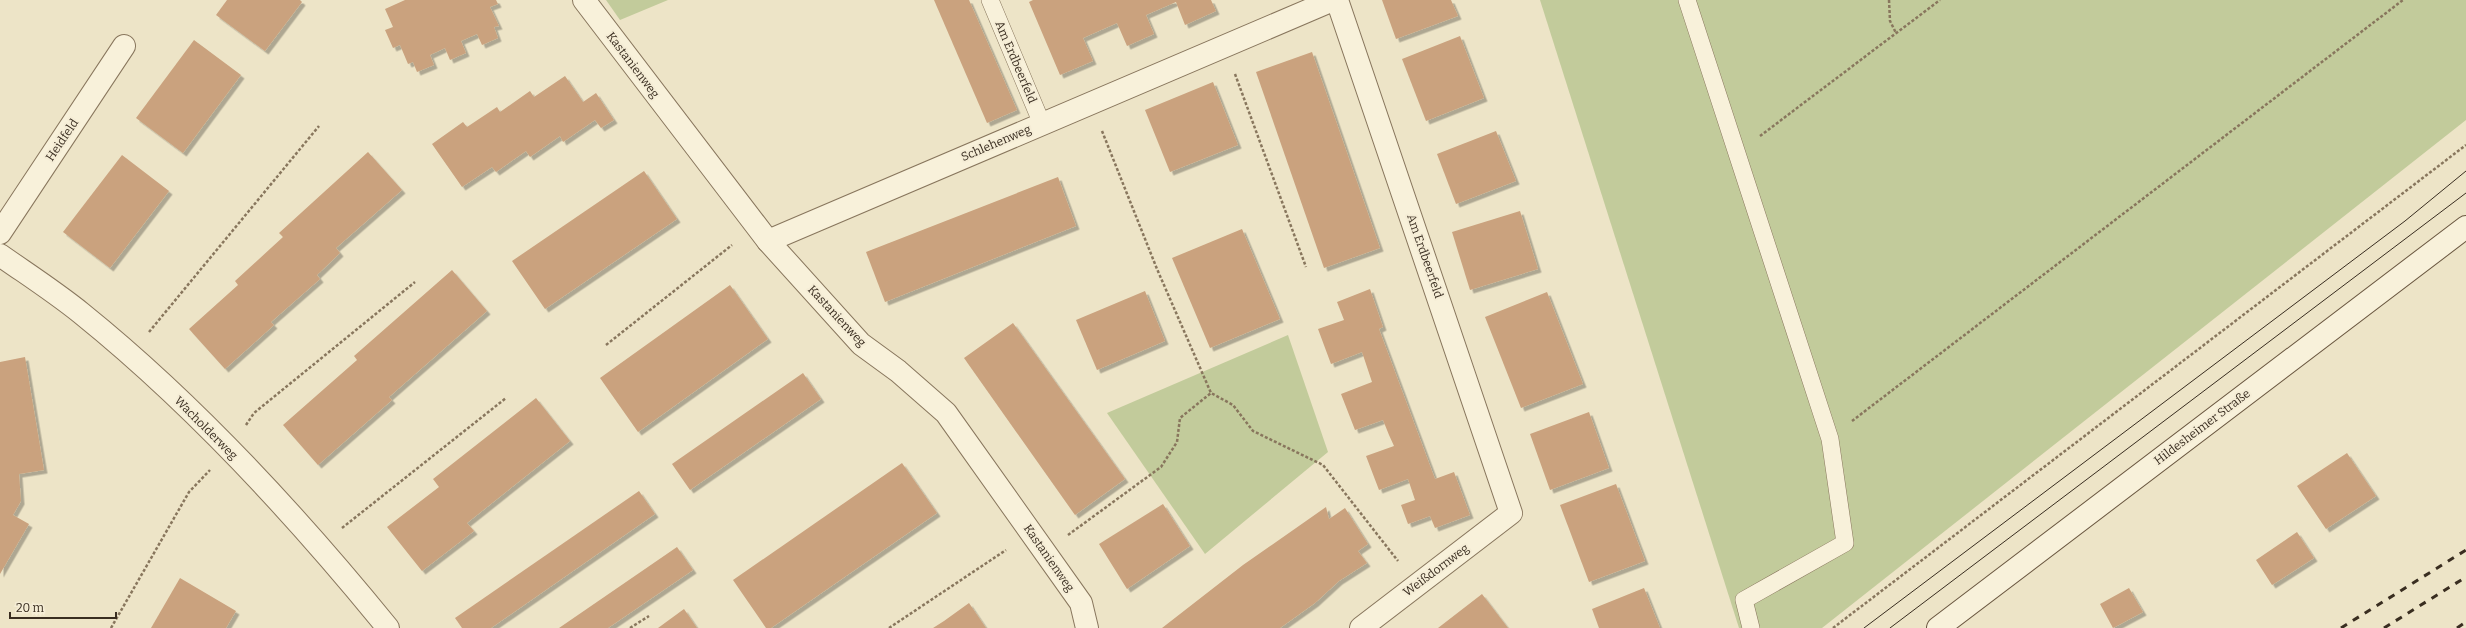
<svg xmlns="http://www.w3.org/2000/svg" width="2466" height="628" font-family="Bitter,serif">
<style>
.green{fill:#c2cb9b}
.building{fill:#caa27e;filter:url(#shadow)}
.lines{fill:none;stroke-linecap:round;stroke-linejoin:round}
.lane-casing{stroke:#88765d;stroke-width:18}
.street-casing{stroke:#88765d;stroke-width:24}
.secondary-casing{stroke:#6a5740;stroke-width:24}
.path{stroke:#88765d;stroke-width:2.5;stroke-dasharray:3 2;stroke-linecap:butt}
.lane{stroke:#f8f1da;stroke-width:17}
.street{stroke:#f8f1da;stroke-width:22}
.secondary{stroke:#f8f1da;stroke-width:22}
.tram{stroke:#392d20;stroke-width:1}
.rail{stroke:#392d20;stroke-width:3;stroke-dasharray:7 7;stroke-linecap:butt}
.labels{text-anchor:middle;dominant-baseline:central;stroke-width:4;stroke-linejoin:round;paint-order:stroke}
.street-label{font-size:12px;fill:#392d20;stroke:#f5edd6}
</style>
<defs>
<filter id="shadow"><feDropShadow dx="3.5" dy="3.5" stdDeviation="0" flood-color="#0004"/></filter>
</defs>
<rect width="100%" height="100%" fill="#ede4c7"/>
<g class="green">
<polygon points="606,0 668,0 620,20"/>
<polygon points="1540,0 2466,0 2466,120 1822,628 1739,628"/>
<polygon points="1288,335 1328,452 1205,554 1107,413"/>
</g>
<g class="building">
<polygon points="227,0 300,0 302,2 265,51 216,15"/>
<polygon points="405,0 496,0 498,4 490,7 499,26 494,27 498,38 482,45 477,34 461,41 466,53 450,60 445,48 430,55 434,65 417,72 413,62 408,64 400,45 393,48 385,30 393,27 385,9"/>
<polygon points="934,0 969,0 1017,110 987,123"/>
<polygon points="1033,0 1211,0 1216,11 1185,25 1176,2 1146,15 1154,34 1127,46 1117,23 1083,38 1093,61 1060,75 1029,2"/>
<polygon points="1382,0 1451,0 1458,16 1396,39"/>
<polygon points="1460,36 1484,98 1426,121 1402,59"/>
<polygon points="194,40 241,75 183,153 136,118"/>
<polygon points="1312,52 1380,248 1324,268 1256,72"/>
<polygon points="565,76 583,102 596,93 614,120 601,128 595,120 563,142 560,136 530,157 526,151 496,172 492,167 462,187 432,144 463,122 467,127 497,107 500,112 530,91 534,97"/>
<polygon points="1213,82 1238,145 1170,172 1145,110"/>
<polygon points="1496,131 1516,181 1456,204 1437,154"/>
<polygon points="368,152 402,190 336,248 340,253 317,275 320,279 271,322 274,325 225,369 189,329 238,285 235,281 283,237 279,233"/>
<polygon points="122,155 169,191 110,268 63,232"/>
<polygon points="644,171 677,219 545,309 512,261"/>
<polygon points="1058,177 1076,226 885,302 866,252"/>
<polygon points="1520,211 1538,269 1470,290 1452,232"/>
<polygon points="1242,229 1280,319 1210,348 1172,258"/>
<polygon points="452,270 487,311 389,397 392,400 318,465 283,425 357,360 354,356"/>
<polygon points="730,285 768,339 638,432 600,378"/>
<polygon points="1370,289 1383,327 1379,329 1435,479 1454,472 1470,515 1435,528 1430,516 1408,524 1401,505 1415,500 1408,479 1379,490 1366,456 1394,446 1389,435 1383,420 1355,430 1341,394 1372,382 1362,352 1331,364 1318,329 1344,320 1337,302"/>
<polygon points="1145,291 1165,341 1097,370 1076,320"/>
<polygon points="1547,292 1583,384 1521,408 1485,317"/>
<polygon points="1013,323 1125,479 1075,515 964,358"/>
<polygon points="25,357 44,470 19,474 21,501 13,515 29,524 0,574 0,362"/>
<polygon points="803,373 821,399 690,490 672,464"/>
<polygon points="536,398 570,441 467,523 474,531 422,571 387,527 439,487 433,479"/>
<polygon points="1589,412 1609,468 1550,490 1530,434"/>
<polygon points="2347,453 2376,496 2326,529 2297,486"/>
<polygon points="902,463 937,513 771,628 766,628 733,580"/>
<polygon points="1616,484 1645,561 1589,582 1560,505"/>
<polygon points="639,491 655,514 491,628 462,628 455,618"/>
<polygon points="1163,504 1190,546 1127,589 1099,544"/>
<polygon points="1326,507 1329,519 1345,508 1368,544 1358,551 1367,563 1339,581 1315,603 1280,628 1162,628 1243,565"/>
<polygon points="2297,532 2314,558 2272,585 2256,560"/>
<polygon points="677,547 693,570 608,628 559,628"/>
<polygon points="180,578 236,611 226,628 151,628"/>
<polygon points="1644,588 1660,628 1599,628 1592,609"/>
<polygon points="2129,588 2143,612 2113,628 2100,604"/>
<polygon points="1482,594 1508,628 1438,628"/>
<polygon points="969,603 986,628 933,628 944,621"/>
<polygon points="684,609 697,628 658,628"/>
</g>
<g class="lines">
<defs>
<g id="lane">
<polyline points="990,0 1042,124"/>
<polyline points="1687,0 1830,439 1845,543 1744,600 1751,628"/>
</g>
<g id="street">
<polyline points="584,0 768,241 861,344 898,371 946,413 1081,603 1087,628"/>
<polyline points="1337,0 1511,513 1361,628"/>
<polyline points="0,233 124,46"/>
<polyline points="768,241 1333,0"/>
<path d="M0,255C27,274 55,292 81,313C194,404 296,515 388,628"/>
</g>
<polyline id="secondary" points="1938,628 2466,227"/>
</defs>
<use href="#lane" class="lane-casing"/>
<use href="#street" class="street-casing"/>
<use href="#secondary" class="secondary-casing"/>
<g class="path">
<polyline points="1889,0 1890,21 1896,33"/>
<polyline points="1235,74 1306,267"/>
<polyline points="1102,131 1157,269 1211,393"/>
<polyline points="1760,136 1940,0"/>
<polyline points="149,332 319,126"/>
<polyline points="606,345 732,245"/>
<polyline points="1852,421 2403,0"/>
<polyline points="246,425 254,413 415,282"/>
<polyline points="342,528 506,398"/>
<polyline points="1068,535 1161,467 1177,442 1180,418 1211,393 1233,405 1253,431 1323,465 1398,561"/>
<polyline points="111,628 189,492 210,470"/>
<polyline points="630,628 649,616"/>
<polyline points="889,628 1006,550"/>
<polyline points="1833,628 2466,145"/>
</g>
<use href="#lane" class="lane"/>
<use href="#street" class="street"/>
<use href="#secondary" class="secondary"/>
<g class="tram">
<polyline points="1864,628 2405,221 2466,171"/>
<polyline points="1890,628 2466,193"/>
</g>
<g class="rail">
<polyline points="2341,628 2466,550"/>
<polyline points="2384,628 2466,577"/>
<polyline points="2457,628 2466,622"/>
</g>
</g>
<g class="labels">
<g class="street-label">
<text transform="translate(1016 62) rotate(67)">Am Erdbeerfeld</text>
<text transform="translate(633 65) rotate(53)">Kastanienweg</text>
<text transform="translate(62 140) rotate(-56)">Heidfeld</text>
<text transform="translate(996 143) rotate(-23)">Schlehenweg</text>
<text transform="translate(1425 256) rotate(71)">Am Erdbeerfeld</text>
<text transform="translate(837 316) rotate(47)">Kastanienweg</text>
<text transform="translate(2202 427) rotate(-37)">Hildesheimer Straße</text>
<text transform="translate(206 428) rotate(45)">Wacholderweg</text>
<text transform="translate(1049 558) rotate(55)">Kastanienweg</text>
<text transform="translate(1436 570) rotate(-37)">Weißdornweg</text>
</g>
</g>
<path d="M10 612v6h106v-6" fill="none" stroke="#392d20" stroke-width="2"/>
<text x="16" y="612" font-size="12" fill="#392d20" stroke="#f5edd6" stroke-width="3" paint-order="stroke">20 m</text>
</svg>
